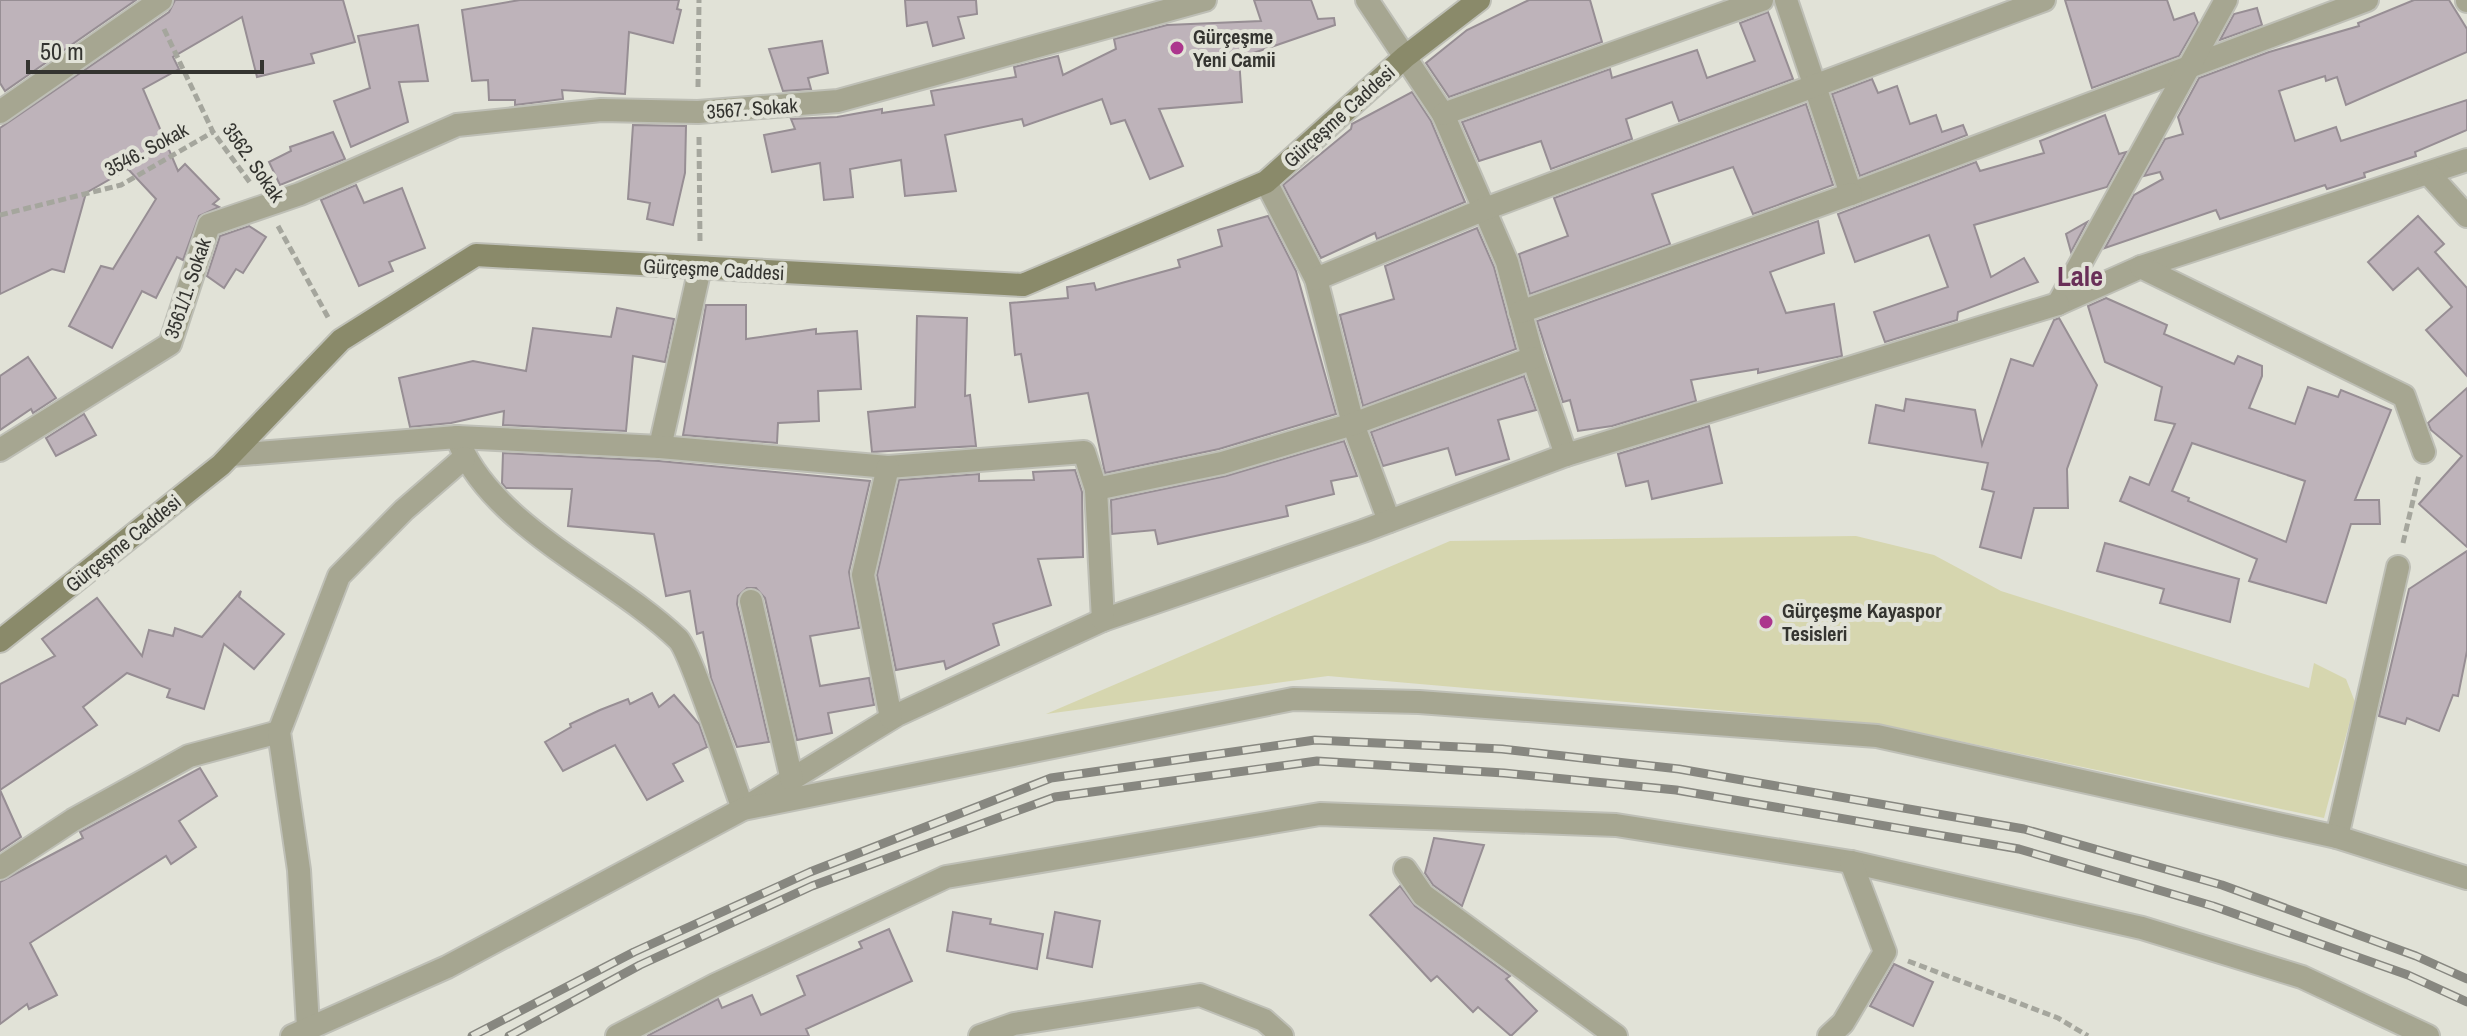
<svg xmlns="http://www.w3.org/2000/svg" width="2467" height="1036" font-family="'Archivo Narrow',sans-serif">
<style>
.green{fill:#d6d6af}
.building{fill:#beb3ba;stroke:#978e94;stroke-width:2;fill-rule:evenodd}
.lines{fill:none;stroke-linecap:round;stroke-linejoin:round}
.minor-casing{stroke:#bebfb6;stroke-width:26}
.secondary-casing{stroke:#bebfb6;stroke-width:26}
.path{stroke:#a5a69d;stroke-width:5;stroke-dasharray:8 4;stroke-linecap:butt}
.minor{stroke:#a6a691;stroke-width:22}
.secondary{stroke:#8a8a6a;stroke-width:22}
.rail-casing{stroke:#878780;stroke-width:9}
.rail{stroke:#e1e2d7;stroke-width:6;stroke-dasharray:18;stroke-linecap:butt}
.poi-dot{fill:#ac368d;stroke:#e1e2d7;stroke-width:3}
.labels{text-anchor:middle;dominant-baseline:central;stroke-width:8;stroke-linejoin:round;paint-order:stroke}
.poi-label{font-size:20px;font-weight:bold;fill:#343430;stroke:#e1e2d7;text-anchor:start}
.street-label{font-size:20px;fill:#343430;stroke:#e1e2d7}
.district-label{font-size:28px;font-weight:bold;fill:#692f58;stroke:#e1e2d7}
</style>
<rect width="100%" height="100%" fill="#e1e2d7"/>
<polygon class="green" points="1856,536 1934,555 2001,591 2309,688 2314,663 2346,679 2355,702 2324,818 1879,724 1328,676 1046,714 1450,541"/>
<g class="building">
<polygon points="0,0 136,0 5,91 0,83"/>
<polygon points="175,0 343,0 355,42 311,54 314,63 257,77 242,17 173,57 179,69 143,89 178,171 185,164 219,199 213,204 219,207 199,216 183,260 177,257 156,298 142,291 112,348 69,326 101,266 113,269 156,199 128,169 86,193 64,272 52,269 0,294 0,128 169,12"/>
<polygon points="520,0 679,0 677,9 681,10 673,43 629,32 625,94 562,90 563,99 515,105 515,100 489,100 488,80 472,81 462,10"/>
<polygon points="905,0 976,0 977,14 958,17 964,38 933,46 927,22 907,26"/>
<polygon points="1254,0 1311,0 1318,19 1334,18 1335,25 1239,58 1242,102 1159,109 1183,166 1150,179 1125,120 1111,124 1102,99 1024,126 1022,119 945,135 956,191 905,196 901,160 850,169 853,197 824,200 820,163 772,172 764,135 795,129 791,119 837,117 882,109 882,113 934,105 931,91 1016,77 1014,67 1058,56 1063,75 1116,49 1114,39 1167,25 1261,21"/>
<polygon points="1529,0 1590,0 1602,42 1449,97 1426,63 1467,30"/>
<polygon points="2065,0 2167,0 2174,20 2194,13 2198,23 2179,56 2092,88"/>
<polygon points="2414,0 2449,0 2467,29 2467,52 2346,105 2337,77 2326,81 2325,76 2279,91 2295,141 2336,127 2341,141 2467,100 2467,130 2415,152 2416,156 2364,173 2365,177 2327,189 2325,185 2220,219 2216,210 2105,248 2134,195 2163,179 2160,172 2144,176 2165,139 2183,134 2178,117 2199,78 2269,52 2359,26 2358,23"/>
<polygon points="2257,8 2262,25 2220,40 2234,14"/>
<polygon points="1768,12 1793,79 1679,121 1672,102 1626,119 1632,139 1551,169 1541,141 1479,161 1462,122 1610,69 1612,78 1697,50 1707,78 1755,61 1740,23"/>
<polygon points="418,25 428,81 399,82 408,122 351,147 334,101 370,88 358,36"/>
<polygon points="822,41 828,73 808,78 811,89 783,91 769,49"/>
<polygon points="1872,79 1878,93 1897,86 1910,124 1936,115 1942,132 1963,125 1967,135 1860,176 1832,94"/>
<polygon points="1412,92 1431,121 1465,202 1377,239 1375,233 1321,258 1283,185 1351,129 1352,124"/>
<polygon points="1806,104 1833,185 1753,214 1733,167 1652,194 1670,244 1530,294 1519,254 1568,236 1554,198"/>
<polygon points="2105,115 2119,154 2126,152 2107,187 1974,225 1991,277 2024,258 2038,282 1958,312 1957,320 1885,342 1874,312 1948,287 1929,235 1855,262 1838,214 1976,162 1980,171 2044,153 2040,141"/>
<polygon points="633,125 686,126 685,173 673,225 647,219 650,203 628,199"/>
<polygon points="333,132 345,159 280,185 269,162 291,151 290,147"/>
<polygon points="356,185 364,203 402,188 425,248 389,262 393,271 359,286 321,200"/>
<polygon points="1268,216 1296,271 1336,414 1219,449 1105,473 1088,393 1029,402 1021,354 1015,355 1010,303 1068,298 1067,287 1094,283 1096,290 1180,267 1178,260 1222,246 1218,230"/>
<polygon points="2418,216 2444,244 2435,252 2467,288 2467,376 2426,330 2452,307 2418,268 2393,290 2368,262"/>
<polygon points="1818,221 1824,253 1770,272 1786,313 1834,304 1842,356 1758,373 1758,369 1691,380 1696,401 1612,426 1578,431 1570,400 1563,402 1537,321"/>
<polygon points="2087,222 2071,252 2066,234"/>
<polygon points="249,226 266,237 243,273 236,269 224,288 207,276 220,236"/>
<polygon points="1477,228 1494,267 1516,349 1363,406 1340,315 1394,299 1385,266"/>
<path d="M2106,298L2167,325L2164,334L2234,364L2238,356L2262,366V376L2249,408L2295,424L2308,387L2338,397L2341,390L2391,410L2355,500H2379L2380,524H2351L2326,603L2249,581L2257,559L2120,501L2130,477L2149,485L2175,424L2155,420L2162,387L2105,362L2088,306ZM2192,443L2305,481L2286,542L2188,501L2189,498L2172,491Z"/>
<polygon points="706,305 746,305 746,339 816,329 816,334 857,331 861,389 818,391 819,421 778,423 777,443 683,435"/>
<polygon points="617,308 674,319 665,362 633,356 626,431 503,425 504,411 451,423 410,427 399,378 473,361 526,371 533,328 611,337"/>
<polygon points="917,316 967,318 965,396 970,395 976,446 872,452 868,412 915,407"/>
<polygon points="2059,318 2097,385 2067,469 2068,508 2034,508 2021,558 1980,547 1994,492 1982,489 1988,463 1869,443 1876,405 1904,411 1906,399 1975,410 1982,445 2011,359 2033,366 2054,320"/>
<polygon points="28,357 56,398 33,413 31,409 0,430 0,376"/>
<polygon points="1524,376 1536,410 1498,420 1509,459 1456,475 1448,448 1383,466 1371,432"/>
<polygon points="2467,388 2467,547 2419,504 2462,456 2431,430 2428,423"/>
<polygon points="84,414 96,435 56,456 46,438"/>
<polygon points="1709,426 1722,483 1652,499 1648,481 1626,486 1618,454"/>
<polygon points="1344,441 1357,476 1331,481 1334,494 1286,506 1288,516 1158,544 1155,530 1112,534 1111,500 1226,476"/>
<polygon points="503,453 659,461 870,481 849,572 859,628 810,636 820,686 869,678 874,705 828,713 832,733 797,740 765,598 756,588 747,588 738,596 737,604 769,742 737,747 711,678 703,632 697,634 690,591 666,596 654,534 568,526 572,489 506,488 502,483"/>
<polygon points="1075,470 1082,492 1083,557 1038,559 1051,605 993,624 999,645 946,669 944,661 896,670 877,575 899,480 979,474 979,481 1034,480 1033,472"/>
<polygon points="2105,543 2239,579 2230,622 2160,603 2164,589 2097,571"/>
<polygon points="2467,551 2467,651 2458,696 2453,695 2439,731 2407,718 2405,724 2379,716 2409,589"/>
<polygon points="241,591 239,597 284,634 254,669 224,644 204,709 167,697 170,689 127,673 83,707 97,725 0,790 21,837 0,851 0,684 55,656 42,639 97,598 142,656 149,630 173,636 175,628 202,637"/>
<polygon points="652,693 659,707 674,695 699,724 707,747 673,764 683,781 647,800 615,745 563,771 545,742 571,727 570,724 600,710 628,699 630,704"/>
<polygon points="200,768 217,796 179,821 196,847 171,864 166,856 30,943 57,995 29,1009 27,1004 0,1024 0,882 83,838 80,832"/>
<polygon points="1434,838 1484,845 1462,906 1433,885 1425,873"/>
<polygon points="1400,886 1415,906 1510,976 1506,979 1537,1011 1511,1036 1478,1007 1473,1012 1437,976 1431,981 1370,915"/>
<polygon points="953,912 991,919 990,924 1043,934 1037,969 947,951"/>
<polygon points="1055,912 1100,921 1092,967 1047,958"/>
<polygon points="889,929 912,981 806,1029 809,1036 647,1036 718,999 722,1008 752,995 761,1015 805,995 797,976 862,948 859,942"/>
<polygon points="1894,964 1933,982 1913,1026 1870,1006"/>
</g>
<g class="lines">
<defs>
<g id="minor">
<polyline points="1367,0 1443,114 1507,262 1533,358 1566,455"/>
<polyline points="1786,0 1851,194 2367,0"/>
<polyline points="2226,0 2058,304 2141,267 2467,160"/>
<polyline points="2467,0 2467,1"/>
<polyline points="0,112 161,0"/>
<polyline points="1443,114 1762,0"/>
<polyline points="2428,173 2467,216"/>
<polyline points="1266,182 1316,279 1353,424 1389,521"/>
<polyline points="2141,267 2404,396 2424,452"/>
<polyline points="1316,279 1485,209 2044,0"/>
<polyline points="1520,312 1851,194"/>
<path d="M457,437C488,525 613,576 678,639C691,652 733,782 743,809L897,715L1103,620L1363,531L1566,455L2058,304"/>
<polyline points="660,447 700,268"/>
<polyline points="0,450 170,344 209,225 300,194 457,125 601,110 698,112 838,101 1205,0"/>
<polyline points="231,455 457,437 660,447 888,467 1084,452 1096,489 1103,620"/>
<polyline points="888,467 863,575 891,718"/>
<polyline points="1096,489 1222,463 1353,424 1533,358"/>
<polyline points="751,601 792,780"/>
<polyline points="2337,837 2398,567"/>
<polyline points="0,868 73,820 189,756 279,732"/>
<polyline points="1405,869 1423,895 1616,1036"/>
<polyline points="308,1027 299,870 279,732 339,576 404,510 464,458"/>
<polyline points="292,1036 447,967 743,809 1293,699 1419,702 1877,736 2337,837 2467,878"/>
<polyline points="617,1036 715,985 946,877 1320,814 1616,825 1851,862 2142,928 2302,977 2428,1036"/>
<polyline points="980,1036 1014,1024 1200,995 1264,1020 1282,1036"/>
<polyline points="1829,1036 1843,1023 1885,952 1851,862"/>
</g>
<polyline id="secondary" points="0,641 221,465 341,340 476,255 1023,285 1266,182 1405,57 1479,0"/>
</defs>
<use href="#minor" class="minor-casing"/>
<use href="#secondary" class="secondary-casing"/>
<g class="path">
<polyline points="164,29 213,132 251,184"/>
<polyline points="698,87 699,0"/>
<polyline points="699,137 700,243"/>
<polyline points="0,215 121,185 213,132"/>
<polyline points="278,226 329,319"/>
<polyline points="2403,543 2419,475"/>
<polyline points="1908,961 2058,1018 2088,1036"/>
</g>
<use href="#minor" class="minor"/>
<use href="#secondary" class="secondary"/>
<defs>
<g id="rail">
<polyline points="472,1036 634,952 810,872 1051,778 1315,740 1502,749 1679,769 2024,829 2222,885 2416,956 2467,979"/>
<polyline points="509,1036 640,965 812,886 1055,797 1317,761 1504,773 1676,790 2019,849 2213,906 2408,975 2467,1002"/>
</g>
</defs>
<use href="#rail" class="rail-casing"/>
<use href="#rail" class="rail"/>
</g>
<g class="poi-dot">
<circle cx="1177" cy="48" r="8"/>
<circle cx="1766" cy="622" r="8"/>
</g>
<g class="labels">
<g class="poi-label">
<text x="1193" y="36">Gürçeşme<tspan x="1193" dy="23">Yeni Camii</tspan></text>
<text x="1782" y="610">Gürçeşme Kayaspor<tspan x="1782" dy="23">Tesisleri</tspan></text>
</g>
<g class="street-label">
<text transform="translate(752 108) rotate(-4)">3567. Sokak</text>
<text transform="translate(1339 116) rotate(-42)">Gürçeşme Caddesi</text>
<text transform="translate(146 149) rotate(-28)">3546. Sokak</text>
<text transform="translate(254 162) rotate(55)">3562. Sokak</text>
<text transform="translate(714 269) rotate(3)">Gürçeşme Caddesi</text>
<text transform="translate(187 288) rotate(-71)">3561/1. Sokak</text>
<text transform="translate(123 543) rotate(-39)">Gürçeşme Caddesi</text>
</g>
<g class="district-label">
<text x="2080" y="276">Lale</text>
</g>
</g>
<path d="M28 60v12h234v-12" fill="none" stroke="#343430" stroke-width="4"/>
<text x="40" y="60" font-size="24" fill="#343430" stroke="#e1e2d7" stroke-width="6" paint-order="stroke">50 m</text>
</svg>
